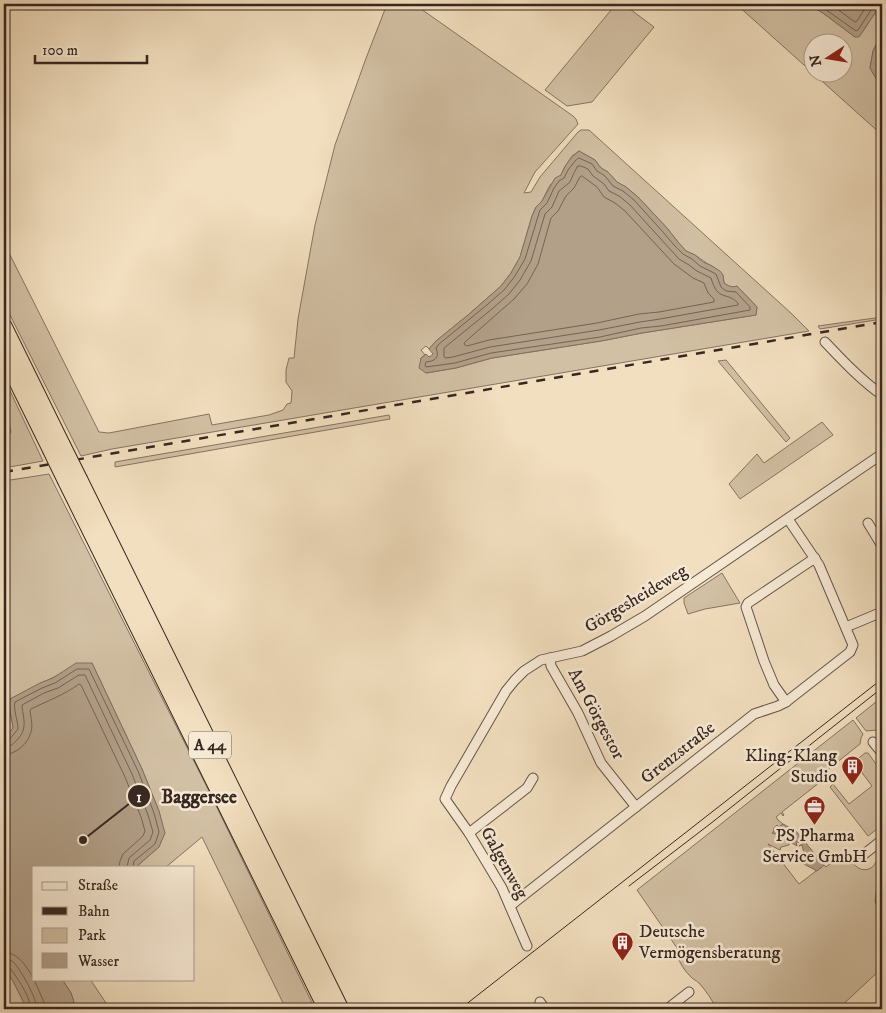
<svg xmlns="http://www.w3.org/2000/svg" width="886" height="1013" font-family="'IM FELL DW Pica',serif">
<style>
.green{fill:#d2c0a4;stroke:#847462;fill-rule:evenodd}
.water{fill:#b2a089;stroke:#80705f}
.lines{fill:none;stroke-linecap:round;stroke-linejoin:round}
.shore{stroke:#746454;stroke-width:1}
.minor-casing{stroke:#655548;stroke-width:11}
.motorway-casing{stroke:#362720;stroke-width:17}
.minor{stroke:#f7ead5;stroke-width:9}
.motorway{stroke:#f2dfbf;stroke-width:15}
.tram{stroke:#362720;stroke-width:1}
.rail{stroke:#362720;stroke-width:2.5;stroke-dasharray:9 9;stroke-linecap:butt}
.motorway-bridge-casing{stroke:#362720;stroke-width:17;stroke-linecap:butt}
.motorway-bridge{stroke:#f2dfbf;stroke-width:15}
.labels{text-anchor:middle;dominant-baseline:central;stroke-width:5;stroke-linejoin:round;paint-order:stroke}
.shield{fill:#f7ead5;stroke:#706256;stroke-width:1}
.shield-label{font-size:16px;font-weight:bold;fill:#362720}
.street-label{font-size:18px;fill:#362720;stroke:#f7ead5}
.poi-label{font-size:18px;fill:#362720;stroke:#f7ead5;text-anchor:end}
.leader{fill:none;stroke:#362720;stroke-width:2}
.callout-dot{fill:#362720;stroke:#f7ead5;stroke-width:2}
.mark-label{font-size:15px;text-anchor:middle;font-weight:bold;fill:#fff}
.callout-label{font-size:19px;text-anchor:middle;font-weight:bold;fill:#362720;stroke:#f7ead5;stroke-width:5;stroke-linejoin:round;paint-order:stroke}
</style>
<rect width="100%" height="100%" fill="#f2dfbf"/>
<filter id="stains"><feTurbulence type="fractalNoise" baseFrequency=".004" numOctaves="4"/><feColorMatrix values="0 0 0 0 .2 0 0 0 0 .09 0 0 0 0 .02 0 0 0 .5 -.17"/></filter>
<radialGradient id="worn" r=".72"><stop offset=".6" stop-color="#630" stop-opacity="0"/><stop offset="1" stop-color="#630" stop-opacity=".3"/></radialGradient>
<g class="green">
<path d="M387,4H414L573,116L576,119L578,124L535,172L524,193L531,192L540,177L578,132L581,130H589L792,314L809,331L112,449L81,456L4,303V243L99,432L109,433L209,414L212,425L269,415L283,410L287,404L291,403L292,391L286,382V370L289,358H294L298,319L315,225L335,145L365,61ZM579,151L595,160L601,168L608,172L617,182L626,187L638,197L667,228L678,242L686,251L695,255L708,264L712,266L723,275L724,283C728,286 732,288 737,286L757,307L756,315L642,333L601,341L492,358L456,368L426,373L421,358L425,355L421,350L426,346L429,349L436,341L468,315L501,286L511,273L520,257L532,216L536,207L542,201L550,185L561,175L564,168L572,156Z"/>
<polygon points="616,4 623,4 654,27 592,102 567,106 545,90"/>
<path d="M736,4H808L823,13L855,37L861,34L881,4H882V33L873,51L870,68L882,88V135ZM814,42H844V72H814Z"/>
<polygon points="882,317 882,319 820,329 818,326"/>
<polygon points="726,360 790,438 786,442 718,361"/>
<polygon points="4,378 43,461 4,468 4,443 11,432 7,417 4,410"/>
<polygon points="389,415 390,419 115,467 115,462"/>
<polygon points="822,422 833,435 740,499 729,484 757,454 764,463"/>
<path d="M49,474L206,785L315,1009H286L202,837L166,867H136L159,847L164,833L159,811L142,769L92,663L62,673L10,699C8,708 12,718 13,728L4,738V481Z"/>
<polygon points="722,573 740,603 705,609 688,614 684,603 684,598"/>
<polygon points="882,697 882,725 877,730 866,731 856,718"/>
<path d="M853,720L863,734L861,738L860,744L821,775L824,779L782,812L784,815L783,816L781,813L776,817L778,820L783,824L779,827L777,825L774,828L773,833L781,836L784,840L789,842V845L781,847L780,850L768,844L799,884L824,865L826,867L845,852L847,854L850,852C851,875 879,877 878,850L882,846V880L875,901L882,920V970L881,969L838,1009H716C712,999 706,991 699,983C696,980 692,979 690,976C683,969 676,958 677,948L637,890Z"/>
<polygon points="865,753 868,753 882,772 882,825 868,836 830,787 833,784 849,804 872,786 854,762"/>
<polygon points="4,968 13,981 26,1007 25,1009 4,1009"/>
<polygon points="62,979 90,979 106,1003 98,1009 66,1009 74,1002 71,993"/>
</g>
<g class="water">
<polygon points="808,4 881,4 859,37 855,37 823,13"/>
<polygon points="882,33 882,89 870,68 873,51"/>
<path d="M579,151L595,160L601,168L608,172L617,182L626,187L638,197L667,228L678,242L686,251L695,255L703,262L712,266L720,271L723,275L724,283C728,286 732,288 737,286L757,307L756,315L642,333L601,341L492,358L456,368L426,373L419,368L421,358L426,354L429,357L433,354L429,349L436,341L468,315L501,286L511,273L520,257L532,216L536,207L542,201L555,178L561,175C565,165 570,158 579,151Z"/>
<path d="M76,663H92L142,769L159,811L165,833L159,847L136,867H34V979H62L71,993L74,1002L66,1009L59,1008L57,1009H25L26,1007L13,981L4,968V738L13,728C12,718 8,708 10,699L40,683L53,678Z"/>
<polygon points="783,824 796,831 803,840 799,843 796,841 797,846 792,843 784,840 780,835 772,833"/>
<polygon points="805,842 824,865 817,871 802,863 800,855 804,853 802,845 799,846"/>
<path d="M882,880V920C875,905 872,894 882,880Z"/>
</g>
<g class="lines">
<g class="shore">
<polyline points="818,4 856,31 858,30 875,4"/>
<polyline points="830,4 855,22 857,21 868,4"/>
<path d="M579,158L592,164L597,171L605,176L613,186L623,191L634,200L663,232L674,245L683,254L692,259L700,266L716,274L721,287L726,291L736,292L750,307V310L661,326L641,328L600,337L491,353L455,363L426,367L425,365L426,362C435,361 440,358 436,348L439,344L488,304L505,289L515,276L525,259L540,210L547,203L554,188L559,181L564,178L568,170L576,160Z"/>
<path d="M578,166H581L588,169L593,176L604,184L609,191L619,196L630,205L679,259L689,265L697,271L711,278C718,302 726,291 738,303V305L660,319L640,322L599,330L490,347L453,357L445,358L444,356V348L492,309L509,294L520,280L531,261L545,214L552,207L559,191L570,182L574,173Z"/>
<polygon points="582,176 597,187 604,197 615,203 625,211 674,264 693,278 704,283 708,293 714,299 714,302 659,312 639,314 597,323 489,340 467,346 465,345 464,344 465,342 514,299 527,284 538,264 551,218 558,211 566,196 574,188 580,177"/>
<path d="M4,741L9,740L18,729C18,721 13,709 15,702L42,688L55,683L77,669H89L138,771L154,813L159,832L155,844L134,861L133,867"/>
<path d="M4,747C11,747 13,744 18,739C27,729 24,720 22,707V705L44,693L58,688L79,675H85L132,774L148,815L153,832L150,840L129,858L127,867"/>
<path d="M4,755C16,754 28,744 31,732C33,726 31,718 30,711L31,709C47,701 64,695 79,684L81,685L125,777L141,817L145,831L143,836L123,854L120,861L119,867"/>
<path d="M4,952C27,953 38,990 46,1007L44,1009"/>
<path d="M4,959C7,960 9,959 12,961C20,967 37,999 37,1009"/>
<path d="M4,966L9,967C17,977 31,997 30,1009"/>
</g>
<defs>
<g id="minor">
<path d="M825,342C843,361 861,380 882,395"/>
<polyline points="868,523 882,546"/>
<polyline points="846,627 882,612"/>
<polyline points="550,658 551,666 578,713 601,763 636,807"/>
<polyline points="786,702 774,685 764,661 746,607 748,603 815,558"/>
<polyline points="873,742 882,753"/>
<polyline points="469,833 527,788 533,778"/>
<polyline points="863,855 882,840"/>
<polyline points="510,906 754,714 778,706 786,702 850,652 853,645 819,565 788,519"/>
<polyline points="527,946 502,888 469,833 445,799 451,786 506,691 515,680 524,671 541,660 582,651 611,636 645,616 882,454"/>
<polyline points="540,1002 545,1009"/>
<polyline points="667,1009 689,992"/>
</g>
<g id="motorway">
<polyline points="4,326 62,444"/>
<polyline points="4,356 50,449"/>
<polyline points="80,480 341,1009"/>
<polyline points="66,482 326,1009"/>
</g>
</defs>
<use href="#minor" class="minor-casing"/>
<use href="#motorway" class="motorway-casing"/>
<use href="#minor" class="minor"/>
<use href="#motorway" class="motorway"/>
<g class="tram">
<polyline points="629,886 710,824 882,688"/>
<polyline points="460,1009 882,679"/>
</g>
<polyline class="rail" points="4,472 882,322"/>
<defs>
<g id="motorway-bridge">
<polyline points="62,444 80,480"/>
<polyline points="50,449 66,482"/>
</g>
</defs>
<use href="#motorway-bridge" class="motorway-bridge-casing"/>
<use href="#motorway-bridge" class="motorway-bridge"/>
</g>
<defs>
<symbol id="building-pin" viewBox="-11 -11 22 30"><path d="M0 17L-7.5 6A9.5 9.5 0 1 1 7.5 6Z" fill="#8f2418" stroke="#f7ead5"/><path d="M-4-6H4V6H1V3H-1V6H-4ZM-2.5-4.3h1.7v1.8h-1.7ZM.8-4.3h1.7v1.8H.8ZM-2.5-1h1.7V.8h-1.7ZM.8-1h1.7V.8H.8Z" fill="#fff"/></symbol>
<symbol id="office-pin" viewBox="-11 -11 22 30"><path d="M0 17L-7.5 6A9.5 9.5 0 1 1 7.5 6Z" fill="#8f2418" stroke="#f7ead5"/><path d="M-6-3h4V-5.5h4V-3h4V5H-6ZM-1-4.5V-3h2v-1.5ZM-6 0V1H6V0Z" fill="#fff"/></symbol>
</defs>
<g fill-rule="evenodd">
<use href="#building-pin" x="840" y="754" width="25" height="34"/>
<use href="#office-pin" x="802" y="794" width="25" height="34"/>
<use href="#building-pin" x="610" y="930" width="25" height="34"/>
</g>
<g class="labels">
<rect class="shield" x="189" y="731.5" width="42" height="27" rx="4"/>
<g class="shield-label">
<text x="210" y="745">A 44</text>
</g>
<g class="street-label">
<text transform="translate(636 599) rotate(-31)">Görgesheideweg</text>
<text transform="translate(596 714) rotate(62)">Am Görgestor</text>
<text transform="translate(678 753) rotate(-38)">Grenzstraße</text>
<text transform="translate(504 863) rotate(61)">Galgenweg</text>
</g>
<g class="poi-label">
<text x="837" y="756">Kling-Klang<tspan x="837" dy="21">Studio</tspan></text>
<text x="815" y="836" text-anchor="middle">PS Pharma<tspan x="815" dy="21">Service GmbH</tspan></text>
<text x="639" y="932" text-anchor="start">Deutsche<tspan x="639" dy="21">Vermögensberatung</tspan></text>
</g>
</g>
<path class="leader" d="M83 840L139 796"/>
<g class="callout-dot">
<circle cx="83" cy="840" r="5"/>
<circle cx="139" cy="796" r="12"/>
</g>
<g class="mark-label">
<text x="139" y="802">1</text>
</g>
<g class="callout-label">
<text x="199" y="803">Baggersee</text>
</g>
<rect width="886" height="1013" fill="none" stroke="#f2dfbf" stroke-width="20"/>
<rect x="5" y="5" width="876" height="1003" fill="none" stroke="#362720" stroke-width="2.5"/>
<rect x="10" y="10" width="866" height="993" fill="none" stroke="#362720"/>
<rect x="32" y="866" width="162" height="115" fill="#f7ead5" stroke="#aa9c8d"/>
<rect x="42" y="882" width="25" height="8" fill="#f7ead5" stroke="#aa9c8d"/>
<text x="78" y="890" font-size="15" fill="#362720">Straße</text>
<rect x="42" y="907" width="25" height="8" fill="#362720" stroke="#aa9c8d"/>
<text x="78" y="916" font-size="15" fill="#362720">Bahn</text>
<rect x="42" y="928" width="25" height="15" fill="#d2c0a4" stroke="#aa9c8d"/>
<text x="78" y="940" font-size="15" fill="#362720">Park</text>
<rect x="42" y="953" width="25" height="15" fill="#b2a089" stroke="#aa9c8d"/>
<text x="78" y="966" font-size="15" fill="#362720">Wasser</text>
<g transform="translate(828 58) rotate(258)"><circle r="24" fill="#f7ead5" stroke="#aa9c8d"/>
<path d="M0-4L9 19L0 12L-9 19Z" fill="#8f2418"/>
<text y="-8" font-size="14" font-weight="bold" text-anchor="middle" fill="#362720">N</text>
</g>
<path d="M35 55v8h112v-8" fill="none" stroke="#362720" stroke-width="2.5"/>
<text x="42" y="55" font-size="15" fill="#362720" stroke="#f7ead5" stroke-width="4" paint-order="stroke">100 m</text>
<rect width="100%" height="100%" filter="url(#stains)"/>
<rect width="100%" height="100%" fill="url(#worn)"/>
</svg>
